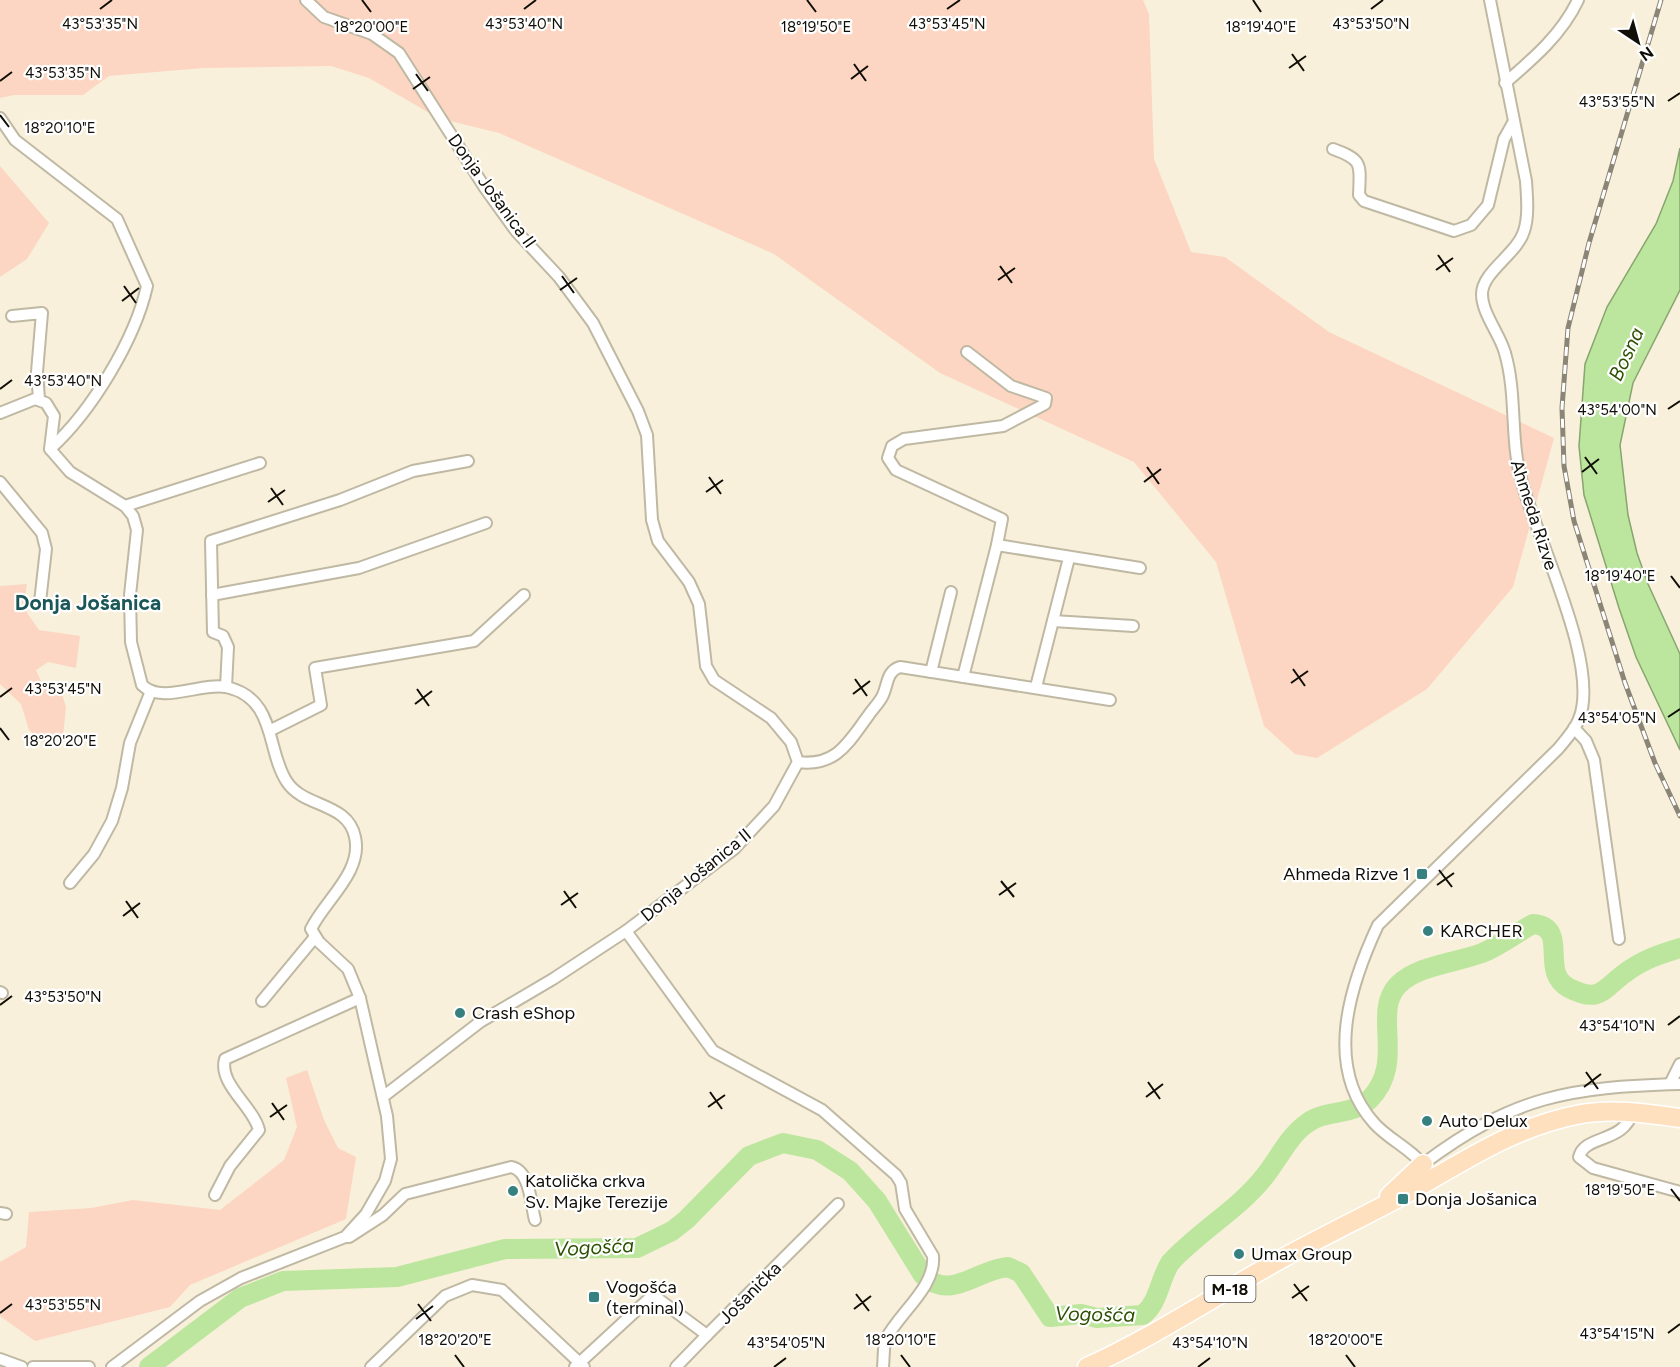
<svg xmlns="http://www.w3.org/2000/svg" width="1680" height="1367" font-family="Figtree,sans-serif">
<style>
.green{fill:#fcd6c2}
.water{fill:#bce69d;stroke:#88a570;stroke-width:1.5}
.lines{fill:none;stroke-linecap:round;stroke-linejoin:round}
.river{stroke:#bce69d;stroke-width:20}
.minor-casing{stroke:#bfb8a3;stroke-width:14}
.primary-casing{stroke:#fff;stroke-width:21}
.minor{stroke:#fff;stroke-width:10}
.primary{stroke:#ffe0be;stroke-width:18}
.rail-casing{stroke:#8b8577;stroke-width:5}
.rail{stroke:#fff;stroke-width:3;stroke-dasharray:9;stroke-linecap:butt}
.ticks{fill:none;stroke:#100e07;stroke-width:2}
.poi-dot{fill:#378080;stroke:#fff;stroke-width:2}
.labels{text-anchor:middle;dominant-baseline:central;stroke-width:4.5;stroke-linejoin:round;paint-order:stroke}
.shield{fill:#fff;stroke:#585651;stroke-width:1.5}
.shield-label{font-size:16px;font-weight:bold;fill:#100e07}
.street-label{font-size:18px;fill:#100e07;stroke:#fff}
.poi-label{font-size:18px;fill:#100e07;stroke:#fff;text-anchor:start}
.water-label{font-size:20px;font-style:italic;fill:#2c5000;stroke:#fff}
.quarter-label{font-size:21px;font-weight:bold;fill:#1c5758;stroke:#fff}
.ticks-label{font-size:15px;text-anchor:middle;fill:#100e07;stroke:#fff;stroke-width:4.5;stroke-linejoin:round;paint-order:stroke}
</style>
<rect width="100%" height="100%" fill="#f8f0db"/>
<g class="green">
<polygon points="0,0 1143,0 1149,14 1154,159 1191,252 1225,257 1329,332 1554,438 1513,587 1427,689 1317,758 1295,754 1264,726 1216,562 1134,462 940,373 774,254 499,133 438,118 369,78 331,66 203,68 109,76 83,95 14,95 0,98"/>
<polygon points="0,166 49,223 27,259 0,277"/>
<polygon points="27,584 23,607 39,630 80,636 76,668 48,662 36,670 44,688 61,691 66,707 63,736 46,745 29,730 21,704 0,684 0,586"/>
<polygon points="307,1070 324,1120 338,1148 356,1157 346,1219 190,1285 170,1307 35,1341 0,1316 0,1262 26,1247 29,1212 91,1208 133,1200 220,1210 284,1160 297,1127 286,1078"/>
</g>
<polygon class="water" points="1680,148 1680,290 1633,383 1620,445 1628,515 1637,553 1648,584 1680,654 1680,750 1636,657 1619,608 1584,495 1579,446 1585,364 1607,307 1656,224 1673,181"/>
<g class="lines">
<path class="river" d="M149,1367L240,1298L283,1281L397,1277L505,1249L637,1248L672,1231L686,1220L749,1156L783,1143L817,1150L850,1171L877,1201L923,1275C950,1302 978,1269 1008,1267L1021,1273L1050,1317L1081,1314L1097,1318L1143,1315C1159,1302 1159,1281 1170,1263C1198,1232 1238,1210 1264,1177C1278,1160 1288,1137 1306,1124C1325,1109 1352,1116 1369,1100C1407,1063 1371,1013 1398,985C1418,965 1456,963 1482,953C1500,946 1516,933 1533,924C1571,927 1538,972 1569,988C1600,1004 1603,989 1625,973C1642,960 1660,954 1680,948"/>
<defs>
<g id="minor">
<polyline points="306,0 324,17 372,34 399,53 485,188 516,231 559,277 593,323 638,411 647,435 652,520 658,541 689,582 699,604 706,666 714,680 771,718 791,742 798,762 774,806 734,849 626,931 553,979 480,1022 384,1096"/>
<path d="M1505,83C1534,58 1562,34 1578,0"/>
<path d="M0,118L15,140L117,219L147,286C135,340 91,412 50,449"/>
<path d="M1333,149C1364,160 1360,165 1359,195L1364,201L1454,231L1471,225L1488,205L1504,139L1513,123"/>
<polyline points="12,316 42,313 37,372 39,399"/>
<path d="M0,413L35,399L46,403L54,416L50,449L70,472L125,506L133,516L137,530L130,595L131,642L142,685C162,705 201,682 226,687C277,698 266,751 287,782C304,808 348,802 355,837C363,872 325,900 311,929L319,942L348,969L360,998L387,1116L391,1159L385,1181L366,1214L345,1237L241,1278L200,1301L112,1367"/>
<polyline points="0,482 42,533 46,549 40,602"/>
<polyline points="125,506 260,463"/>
<polyline points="997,545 1140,568"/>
<polyline points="212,595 359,568 486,523"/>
<polyline points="1053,621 1133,626"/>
<polyline points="931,672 951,592"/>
<polyline points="963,677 997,545 1002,519 896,470 888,458 892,446 904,439 1003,426 1045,404 1046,398 1011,386 967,352"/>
<polyline points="226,687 228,647 223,636 213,632 211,541 340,500 413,471 468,461"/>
<polyline points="1036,687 1069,558"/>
<polyline points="1574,728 1586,741 1594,760 1619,939"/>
<polyline points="271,730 321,705 315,668 474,641 524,595"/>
<path d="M798,762C836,767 848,743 868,716C872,710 878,704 882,697C888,686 886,671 900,667L1110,700"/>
<polyline points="70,883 94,854 112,821 122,788 130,743 151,691"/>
<path d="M626,931L713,1051L822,1110L896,1175L901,1183L905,1209L933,1256C936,1287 899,1313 886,1339C883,1347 884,1358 883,1367"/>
<polyline points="0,992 2,993"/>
<polyline points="262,1001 315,937"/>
<polyline points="1670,1084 1680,1064"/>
<path d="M1633,1111C1624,1144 1585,1134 1579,1157L1593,1168L1680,1192"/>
<path d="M1423,1164C1514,1096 1569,1087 1680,1084"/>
<path d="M1426,1168C1412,1149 1389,1140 1374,1123C1323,1066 1350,985 1378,925L1558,749C1566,739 1575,730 1579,719C1601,665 1536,538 1521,479C1510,438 1517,394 1505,353C1500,334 1482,314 1482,294C1482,272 1517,254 1524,231C1529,216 1527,197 1526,181L1490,0"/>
<path d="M215,1195L230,1166L259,1130C253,1106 218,1084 225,1059L360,998"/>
<polyline points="0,1213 6,1214"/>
<path d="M349,1237L383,1215L405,1194L511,1167C530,1170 531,1205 535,1220"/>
<polyline points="0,1359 22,1367"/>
<polyline points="33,1367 89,1367"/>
<polyline points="371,1367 445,1296 472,1285 502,1290 584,1367"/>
<polyline points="575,1367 653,1295 707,1335 838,1204"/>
<polyline points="676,1367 707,1335"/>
</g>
<g id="primary">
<polyline points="1389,1196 1423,1164"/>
<path d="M1087,1367C1153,1337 1212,1298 1274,1263C1317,1239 1361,1218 1404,1195C1462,1163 1509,1129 1576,1115C1611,1108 1645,1113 1680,1118"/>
</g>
</defs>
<use href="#minor" class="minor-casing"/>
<use href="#primary" class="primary-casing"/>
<use href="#minor" class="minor"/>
<use href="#primary" class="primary"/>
<defs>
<polyline id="rail" points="1661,0 1589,243 1568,328 1562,408 1564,466 1574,521 1625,683 1655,763 1680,816"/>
</defs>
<use href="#rail" class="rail-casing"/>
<use href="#rail" class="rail"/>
</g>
<path class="ticks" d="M362,0L371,12M807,0L816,12M1253,0L1261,12M100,9L112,0M524,9L536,0M947,9L960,0M1371,9L1383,0M1292,54L1304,71M854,64L866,81M1289,68L1306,56M416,74L428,91M851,79L868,66M0,81L12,72M413,89L430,77M1668,101L1680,93M0,115L9,127M1438,255L1450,272M1000,266L1012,283M1436,270L1453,258M562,276L574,293M998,280L1015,268M124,286L136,303M560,290L577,278M122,301L139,288M0,389L12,380M1668,409L1680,401M1585,457L1597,474M1147,467L1159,484M1582,472L1599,459M709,477L721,494M1144,482L1161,469M271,488L283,505M706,492L723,480M268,502L285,490M1671,576L1680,588M1293,669L1305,686M855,679L867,696M1291,683L1308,671M417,689L429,706M853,694L870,681M0,697L12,688M415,704L432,691M1668,717L1680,709M0,728L9,740M1439,870L1452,887M1001,881L1014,897M1437,885L1454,873M564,891L576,908M999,895L1016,883M126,901L138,918M561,905L578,893M123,916L140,903M0,1005L12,996M1668,1025L1680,1016M1586,1072L1598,1089M1148,1082L1160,1099M1584,1087L1601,1074M710,1092L722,1109M1146,1097L1163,1084M272,1103L284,1120M708,1107L725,1095M270,1117L287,1105M1671,1189L1680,1201M1294,1284L1307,1301M856,1294L869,1311M1292,1298L1309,1286M418,1304L431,1321M854,1309L871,1296M0,1313L12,1304M416,1319L433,1306M1668,1333L1680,1324M455,1355L464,1367M901,1355L910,1367M1346,1355L1355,1367M774,1367L786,1358M1198,1367L1210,1358"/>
<g class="poi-dot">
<rect x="1416" y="868" width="12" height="12" rx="3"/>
<circle cx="1428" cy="931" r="6"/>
<circle cx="460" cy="1013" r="6"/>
<circle cx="1427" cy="1121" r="6"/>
<circle cx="513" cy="1191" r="6"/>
<rect x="1397" y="1193" width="12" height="12" rx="3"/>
<circle cx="1239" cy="1254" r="6"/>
<rect x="588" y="1291" width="12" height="12" rx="3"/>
</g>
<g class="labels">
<rect class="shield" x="1204.5" y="1276" width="51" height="26" rx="4.5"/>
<g class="shield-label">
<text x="1230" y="1289">M-18</text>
</g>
<g class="street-label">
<text transform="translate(492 191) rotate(54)">Donja Jošanica II</text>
<text transform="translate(1534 515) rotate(72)">Ahmeda Rizve</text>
<text transform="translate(696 875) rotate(-39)">Donja Jošanica II</text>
<text transform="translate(750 1293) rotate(-45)">Jošanička</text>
</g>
<g class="poi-label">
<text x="1410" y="874" text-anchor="end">Ahmeda Rizve 1</text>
<text x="1440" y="931">KARCHER</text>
<text x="472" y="1013">Crash eShop</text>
<text x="1439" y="1121">Auto Delux</text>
<text x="525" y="1181">Katolička crkva<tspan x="525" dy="21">Sv. Majke Terezije</tspan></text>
<text x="1415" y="1199">Donja Jošanica</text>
<text x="1251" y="1254">Umax Group</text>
<text x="606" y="1287">Vogošća<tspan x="606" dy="21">(terminal)</tspan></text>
</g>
<g class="water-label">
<text transform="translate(1626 354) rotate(-65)">Bosna</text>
<text transform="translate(594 1247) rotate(-3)">Vogošća</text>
<text transform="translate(1095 1314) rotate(1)">Vogošća</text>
</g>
<g class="quarter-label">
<text x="88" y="602">Donja Jošanica</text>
</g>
</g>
<g class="ticks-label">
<text x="524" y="29">43°53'40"N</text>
<text x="100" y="29">43°53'35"N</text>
<text x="947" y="29">43°53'45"N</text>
<text x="1371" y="29">43°53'50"N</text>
<text x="371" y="32">18°20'00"E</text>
<text x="816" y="32">18°19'50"E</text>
<text x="1261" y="32">18°19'40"E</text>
<text x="63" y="78">43°53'35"N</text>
<text x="1617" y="107">43°53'55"N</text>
<text x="60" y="133">18°20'10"E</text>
<text x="63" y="386">43°53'40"N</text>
<text x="1617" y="415">43°54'00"N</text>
<text x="1620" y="581">18°19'40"E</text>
<text x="63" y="694">43°53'45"N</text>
<text x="1617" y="723">43°54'05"N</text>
<text x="60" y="746">18°20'20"E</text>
<text x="63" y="1002">43°53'50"N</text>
<text x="1617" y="1031">43°54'10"N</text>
<text x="1620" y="1195">18°19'50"E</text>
<text x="63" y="1310">43°53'55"N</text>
<text x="1617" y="1339">43°54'15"N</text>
<text x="455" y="1345">18°20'20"E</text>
<text x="901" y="1345">18°20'10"E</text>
<text x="1346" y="1345">18°20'00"E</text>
<text x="786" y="1348">43°54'05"N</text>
<text x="1210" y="1348">43°54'10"N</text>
</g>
<g transform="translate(1638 42) rotate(144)" stroke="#ffffff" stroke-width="4.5" paint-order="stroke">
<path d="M0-4.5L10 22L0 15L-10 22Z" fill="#100e07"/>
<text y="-9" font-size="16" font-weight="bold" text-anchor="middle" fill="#100e07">N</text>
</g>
</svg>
